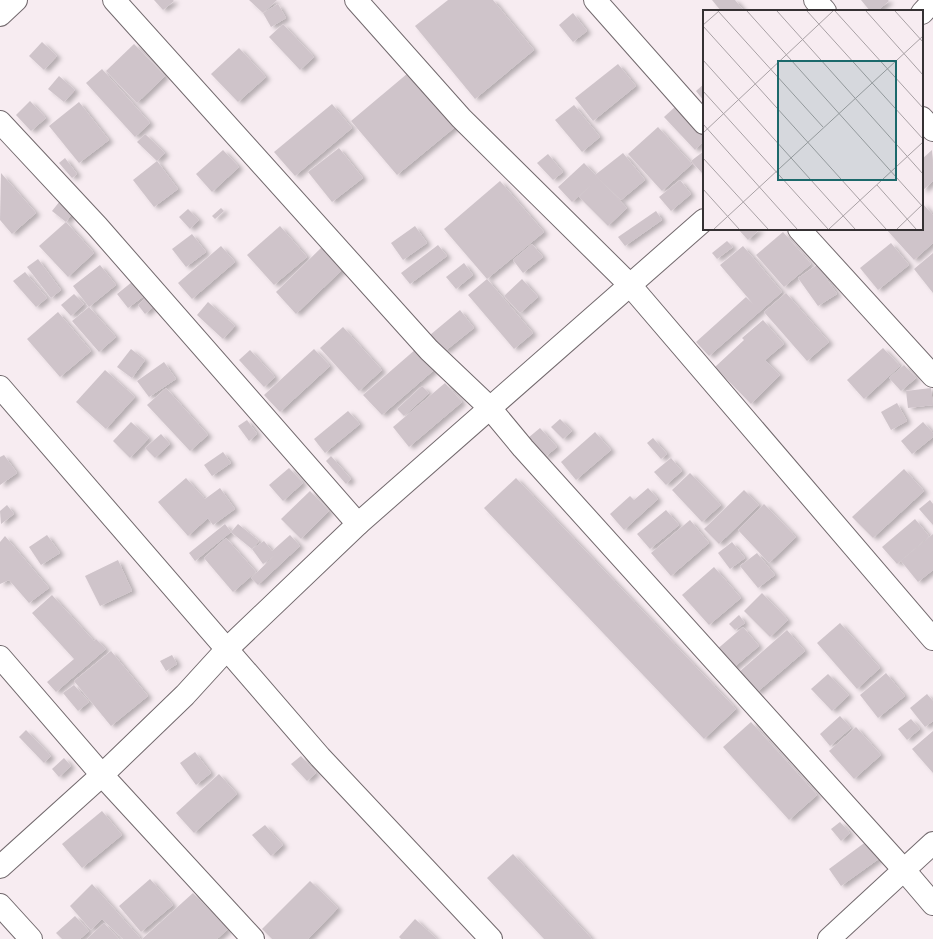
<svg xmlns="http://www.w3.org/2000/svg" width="933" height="939" font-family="Lora,serif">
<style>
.building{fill:#cfc4ca;filter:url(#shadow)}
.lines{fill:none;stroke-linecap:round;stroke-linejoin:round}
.street-casing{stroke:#72696d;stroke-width:24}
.street{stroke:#fff;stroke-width:22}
.inset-road{fill:none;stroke:#a9a1a5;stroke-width:1}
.view{fill:#1c696b;fill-opacity:0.15;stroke:#1c696b;stroke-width:2}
.inset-edge{fill:none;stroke:#353133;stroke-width:2}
</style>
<defs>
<filter id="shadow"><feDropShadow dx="4.5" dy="2.5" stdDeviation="2" flood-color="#0004"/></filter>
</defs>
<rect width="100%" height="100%" fill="#f7ecf1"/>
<g class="building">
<polygon points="154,0 173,0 174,1 163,10"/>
<polygon points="249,0 277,0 263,13"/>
<polygon points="448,0 493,0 534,50 475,99 415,26"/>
<polygon points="712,0 735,0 744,11 721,11"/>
<polygon points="861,0 888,0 889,1 877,11 870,11"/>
<polygon points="278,4 286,18 271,27 263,13"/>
<polygon points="573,13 587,31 573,42 559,25"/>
<polygon points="283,24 314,57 300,70 269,37"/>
<polygon points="42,42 57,56 44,70 29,56"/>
<polygon points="134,44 165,76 137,103 106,71"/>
<polygon points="239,48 266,77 238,102 211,74"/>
<polygon points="618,64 636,86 593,121 575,98"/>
<polygon points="414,68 460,123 397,175 351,121"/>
<polygon points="102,69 150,123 135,137 86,83"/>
<polygon points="59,76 75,90 64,102 48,89"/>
<polygon points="704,84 704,101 696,91"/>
<polygon points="30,101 46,118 31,131 16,115"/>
<polygon points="79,102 109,140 79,163 49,126"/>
<polygon points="332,104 352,128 295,176 274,152"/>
<polygon points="574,105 600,137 582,152 555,120"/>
<polygon points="676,106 704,136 704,141 695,150 664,117"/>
<polygon points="658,127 692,164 662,191 628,154"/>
<polygon points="145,134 165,153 157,161 137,142"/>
<polygon points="339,148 363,178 332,202 308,172"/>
<polygon points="223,150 239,167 212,192 196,174"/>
<polygon points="932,150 933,181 922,191 922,159"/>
<polygon points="704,151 704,171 702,173 691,161"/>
<polygon points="623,153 645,180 621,200 595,175"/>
<polygon points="548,154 563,172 553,180 537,163"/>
<polygon points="65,158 77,174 72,178 59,163"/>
<polygon points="157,161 178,189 154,207 133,180"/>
<polygon points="584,163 627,208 608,226 579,197 591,185 572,202 558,187"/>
<polygon points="1,173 36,213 12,234 0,220"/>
<polygon points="680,180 691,194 671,211 659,197"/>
<polygon points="500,181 544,232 487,279 444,229"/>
<polygon points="60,201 74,211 66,222 94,253 68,277 39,246 66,222 52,211"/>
<polygon points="922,203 933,215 933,243 914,260 886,229 922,229"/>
<polygon points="221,208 224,211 215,219 212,216"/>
<polygon points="188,209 199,220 190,229 179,217"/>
<polygon points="656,211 662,220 625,246 618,237"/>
<polygon points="280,226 307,257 274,285 247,255"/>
<polygon points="415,226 427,243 403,260 391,243"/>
<polygon points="738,229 760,229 748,240"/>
<polygon points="783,232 811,264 784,287 756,255"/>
<polygon points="192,234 206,252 186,267 172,249"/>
<polygon points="727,241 733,247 717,259 712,253"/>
<polygon points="891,243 909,265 878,290 860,268"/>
<polygon points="532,244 543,257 523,273 513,260"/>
<polygon points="438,245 447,256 410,284 401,273"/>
<polygon points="221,246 235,262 192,299 178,283"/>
<polygon points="323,246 344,268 296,314 276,292"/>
<polygon points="743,246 782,292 709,356 696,342 746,297 754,305 720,265"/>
<polygon points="933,253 933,293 914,269"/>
<polygon points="38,259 61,290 51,298 27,267"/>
<polygon points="464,263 473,275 456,289 446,277"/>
<polygon points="100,265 116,285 89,307 116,337 99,352 72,321 89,307 73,286"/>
<polygon points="817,265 837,294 818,306 798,278"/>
<polygon points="25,272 47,298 36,307 13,281"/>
<polygon points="487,279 533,333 514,349 468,295"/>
<polygon points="522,279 538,297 520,313 504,296"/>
<polygon points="132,282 144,296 128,308 117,294"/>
<polygon points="786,293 829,342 807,361 764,312"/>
<polygon points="74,294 84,304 71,316 61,305"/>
<polygon points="145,298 153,307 145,314 138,305"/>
<polygon points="208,302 235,326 223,339 197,315"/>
<polygon points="460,310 474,328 444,352 430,335"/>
<polygon points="58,312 91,351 60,377 27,339"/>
<polygon points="763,320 784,344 765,360 780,375 751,404 715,367 744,340 742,338"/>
<polygon points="343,327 382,370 359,391 320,348"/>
<polygon points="883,348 900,366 864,399 847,380"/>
<polygon points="131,349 145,360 132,378 117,367"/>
<polygon points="314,349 330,366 280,412 264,395"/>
<polygon points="416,349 434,370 382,415 363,395"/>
<polygon points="250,350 275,377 264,387 239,360"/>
<polygon points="164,362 176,379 149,397 137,381"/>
<polygon points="904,365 916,378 901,391 889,378"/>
<polygon points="105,370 135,397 106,429 76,402"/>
<polygon points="445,383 462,402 409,447 393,427"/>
<polygon points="422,386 429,393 404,416 397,409"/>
<polygon points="166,388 208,435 190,451 147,405"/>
<polygon points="931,388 933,405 908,408 906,391"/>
<polygon points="897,403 907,421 891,430 881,412"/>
<polygon points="348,411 360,424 325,453 314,439"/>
<polygon points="560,419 572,431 563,439 551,427"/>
<polygon points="247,420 257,434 249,441 238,426"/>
<polygon points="131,422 149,438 130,458 113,441"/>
<polygon points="923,422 933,433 933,437 912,454 901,441"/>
<polygon points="540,428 557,447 545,457 528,438"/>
<polygon points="595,432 611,450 576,480 561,462"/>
<polygon points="161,434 170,444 155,458 145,448"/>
<polygon points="653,438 667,454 661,459 647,443"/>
<polygon points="223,452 231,463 212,476 204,465"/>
<polygon points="4,455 17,473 0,485 0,457"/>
<polygon points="331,456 351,479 346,484 326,461"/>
<polygon points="671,458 682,471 666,485 654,472"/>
<polygon points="289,468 303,483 283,501 269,485"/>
<polygon points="904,469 924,491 873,538 852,517"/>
<polygon points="690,473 721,505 702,522 672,490"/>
<polygon points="186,478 205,499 220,488 235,509 213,525 208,518 188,536 158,502"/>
<polygon points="516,478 736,709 704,739 484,508"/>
<polygon points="648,488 658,499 624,530 610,514 630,496 634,500"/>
<polygon points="744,490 759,505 719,544 704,529"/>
<polygon points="310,491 329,511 301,539 281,519"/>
<polygon points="930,500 933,504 933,525 919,509"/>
<polygon points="764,504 796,537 769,563 738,530"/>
<polygon points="7,505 14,514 1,524 0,511"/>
<polygon points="666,510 679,525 650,549 637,534"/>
<polygon points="915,519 929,536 897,564 882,547"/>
<polygon points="690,520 709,543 671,576 651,553"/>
<polygon points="225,524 231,532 238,524 259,541 252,549 231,532 195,561 189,553"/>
<polygon points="933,534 933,570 918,582 901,561"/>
<polygon points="47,535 60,553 41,565 29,547"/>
<polygon points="290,535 300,546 258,585 251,578 275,555 263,564 252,549 264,541 272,551"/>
<polygon points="5,536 49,588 29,603 9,580 0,584 0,542"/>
<polygon points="226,538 256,572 233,592 204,558"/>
<polygon points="732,542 745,558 730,569 718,553"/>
<polygon points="757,553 775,575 758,588 740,566"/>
<polygon points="118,560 132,591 100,606 85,576"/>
<polygon points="714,567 741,598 709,625 682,595"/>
<polygon points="762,593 788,620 770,637 744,611"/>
<polygon points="52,595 94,641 96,639 106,649 56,692 47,682 74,659 32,613"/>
<polygon points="739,615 745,623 735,630 729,624"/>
<polygon points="840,623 880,668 857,689 817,643"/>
<polygon points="743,627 759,646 732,669 715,651"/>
<polygon points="787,630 805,651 756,693 738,673"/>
<polygon points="111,651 148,696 111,726 74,681"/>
<polygon points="172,655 177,664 166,671 160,661"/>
<polygon points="886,673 905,696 878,718 860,695"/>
<polygon points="828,674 849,695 832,711 811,689"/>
<polygon points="74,685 89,702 78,711 63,693"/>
<polygon points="927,694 933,701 933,721 925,727 910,708"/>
<polygon points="840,716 851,728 830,746 820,734"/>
<polygon points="911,719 920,729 907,740 898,729"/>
<polygon points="751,722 817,795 789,820 723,747"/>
<polygon points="856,727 881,755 854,779 829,751"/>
<polygon points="26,730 51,756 44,763 19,737"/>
<polygon points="933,731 933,773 912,749"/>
<polygon points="195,752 211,773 196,785 180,763"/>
<polygon points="301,756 316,773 307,781 291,764"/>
<polygon points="64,758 71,766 59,777 52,769"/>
<polygon points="219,774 237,794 194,833 176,813"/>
<polygon points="102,811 122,835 82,868 62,844"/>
<polygon points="840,822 850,833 841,841 831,829"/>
<polygon points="265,825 283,845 271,856 252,835"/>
<polygon points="867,841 880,858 841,886 829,869"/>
<polygon points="513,854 592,939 544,939 487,878"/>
<polygon points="150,879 173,905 141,932 119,906"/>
<polygon points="310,881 338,908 308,939 272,939 262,929"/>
<polygon points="92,884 141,939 123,939 102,919 91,930 70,906"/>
<polygon points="193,893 228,929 217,939 142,939"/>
<polygon points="75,916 89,931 80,939 62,939 56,933"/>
<polygon points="415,919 437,939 401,939 399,937"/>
<polygon points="104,923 119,939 87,939"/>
</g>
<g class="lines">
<defs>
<g id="street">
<polyline points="114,0 429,350 489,407 523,448 904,870 933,904"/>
<polyline points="356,0 461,118 629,284 933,639"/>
<polyline points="595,0 704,123"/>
<polyline points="815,0 825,11"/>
<polyline points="922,13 933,1"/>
<polyline points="0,15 16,0"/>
<polyline points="922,118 933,130"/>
<polyline points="0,122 97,226 358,524"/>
<polyline points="799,229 933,376"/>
<polyline points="0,387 320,757 491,939"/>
<polyline points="0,657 102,775 253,939"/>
<polyline points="0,867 102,775 185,695 227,649 358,524 704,220"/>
<polyline points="0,905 31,939"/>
<polyline points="829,939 933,843"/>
</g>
</defs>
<use href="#street" class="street-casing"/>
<use href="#street" class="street"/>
</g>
<g transform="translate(703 10)">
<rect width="220" height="220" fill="#f7ecf1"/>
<path class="inset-road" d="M15,1L120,117M44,1L220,197M74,1L220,164M104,1L220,129M132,1L220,98M163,1L220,65M192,1L220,32M0,15L16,1M0,16L183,219M0,50L152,219M0,81L125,219M0,114L94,219M0,123L130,1M0,148L65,219M174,175L213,219M0,179L36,219M11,219L220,26M126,219L220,132M194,219L220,194"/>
<path class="view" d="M75,51H193V170H75Z"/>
<rect width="220" height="220" class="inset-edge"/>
</g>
</svg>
